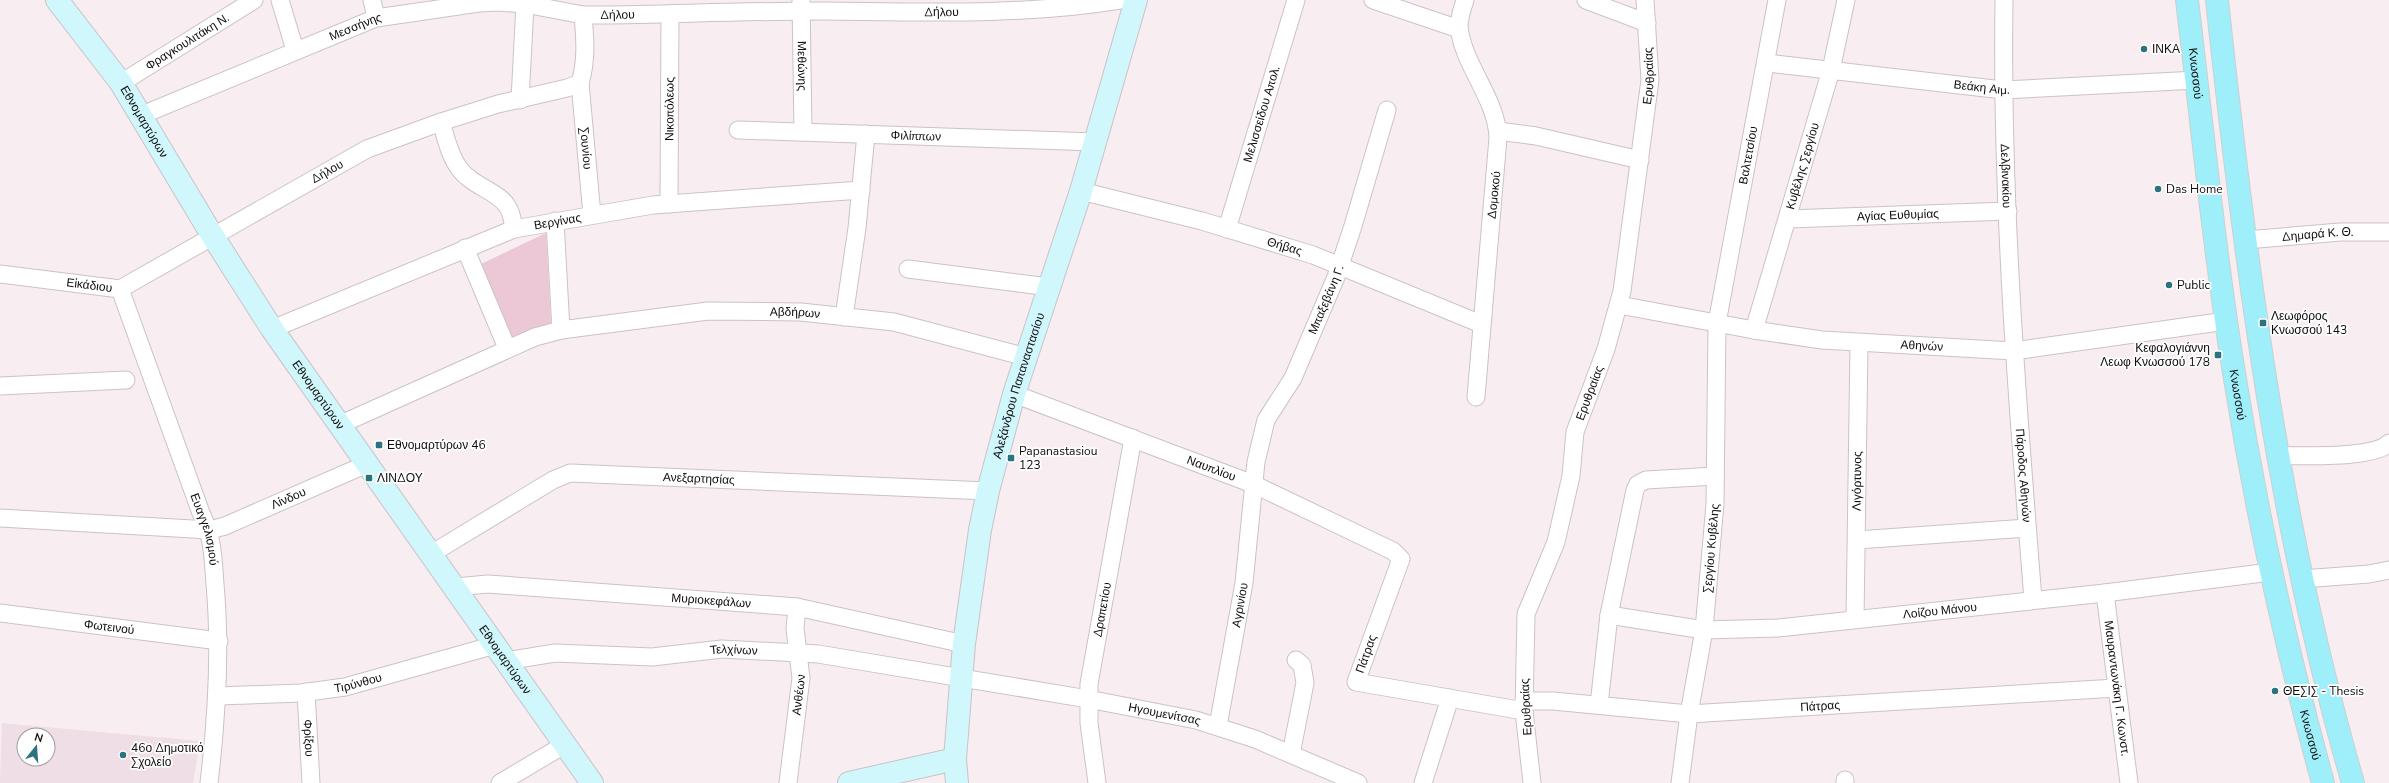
<svg xmlns="http://www.w3.org/2000/svg" width="2389" height="783" font-family="'Nunito Sans',sans-serif">
<style>
.built{fill:#efdee5;fill-rule:evenodd}
.green{fill:#ecc7d5}
.lines{fill:none;stroke-linecap:round;stroke-linejoin:round}
.street-casing{stroke:#ccc2c6;stroke-width:19}
.secondary-casing{stroke:#ccc2c6;stroke-width:24}
.primary-casing{stroke:#cfcecf;stroke-width:24}
.street{stroke:#fff;stroke-width:17}
.secondary{stroke:#cff7fc;stroke-width:22}
.primary{stroke:#9eeff9;stroke-width:22}
.poi-dot{fill:#2b747d;stroke:#fefefe;stroke-width:1.5}
.labels{text-anchor:middle;dominant-baseline:central;stroke-width:3.5;stroke-linejoin:round;paint-order:stroke}
.street-label{font-size:12px;fill:#0f0c0d;stroke:#fefefe}
.poi-label{font-size:12px;fill:#0f0c0d;stroke:#fefefe;text-anchor:start}
</style>
<rect width="100%" height="100%" fill="#f8eef1"/>
<path class="built" d="M2,723L200,741L193,783H0ZM24,735H48V759H24Z"/>
<polygon class="green" points="546,233 551,324 514,343 481,264"/>
<g class="lines">
<defs>
<g id="street">
<polyline points="280,0 295,50"/>
<polyline points="372,0 376,18"/>
<path id="s1" d="M801,0L803,132"/>
<polyline points="1373,0 1459,29"/>
<path d="M1465,0C1462,9 1459,18 1459,27C1463,65 1497,99 1498,138L1476,397"/>
<polyline points="1586,0 1647,23"/>
<path id="s2" d="M2004,0C2001,200 2017,400 2033,599"/>
<path id="s3" d="M583,15C585,38 587,60 580,83L592,215"/>
<path id="s4" d="M1767,63L2003,90L2197,80"/>
<path id="s5" d="M121,83L254,0"/>
<polyline points="520,100 525,4"/>
<path id="s6" d="M142,115L376,18L479,3L498,2L525,4L583,15H600C675,14 750,11 824,11C923,12 1022,16 1120,0"/>
<path d="M441,122C446,137 449,155 459,168C471,186 498,191 507,206C512,213 513,222 514,229"/>
<path id="s7" d="M738,130L1095,142"/>
<polyline points="1498,131 1536,136 1640,160"/>
<path id="s8" d="M1081,191L1202,221L1313,255L1481,324"/>
<path id="s9" d="M669,204L670,14"/>
<path id="s10" d="M1788,219L2008,211"/>
<polyline points="555,221 561,330"/>
<path id="s11" d="M1227,229L1296,0"/>
<path id="s12" d="M2246,240L2340,232H2389"/>
<polyline points="465,248 507,348"/>
<polyline points="908,269 1049,287"/>
<path id="s13" d="M0,274L120,289L367,149L441,122L498,104L567,88L580,83"/>
<path id="s14" d="M120,289L201,513C213,537 213,558 215,584C221,651 217,716 209,783"/>
<path id="s15" d="M1619,305L1754,330L1822,340L2014,351L2226,321"/>
<polyline points="844,317 857,228 866,134"/>
<path id="s16" d="M272,329L514,229L653,205L861,190"/>
<path id="s17" d="M1754,330L1831,70L1846,0"/>
<polyline points="0,386 126,380"/>
<path id="s18" d="M1014,394L1253,484L1393,551L1401,559L1356,682L1524,711"/>
<path id="s19" d="M339,425L535,337L561,330L708,311L801,312L894,322L1026,357"/>
<path d="M2279,456C2303,455 2373,459 2389,443"/>
<path id="s20" d="M0,518L210,530L225,526L367,464"/>
<polyline points="1857,540 2027,528"/>
<path id="s21" d="M431,554L553,480L570,473L988,491"/>
<polyline points="2302,579 2369,574 2389,570"/>
<path id="s22" d="M455,587L488,584L797,607L964,644"/>
<path id="s23" d="M2105,593L2129,783"/>
<path id="s24" d="M0,613L219,641"/>
<path id="s25" d="M1609,615L1704,630L1778,628L2105,593L2270,572"/>
<path id="s26" d="M1855,619L1859,344"/>
<path id="s27" d="M505,661L555,653L652,657L722,649L818,654L1088,699L1196,720L1255,739L1358,783"/>
<path id="s28" d="M306,692L311,783"/>
<path id="s29" d="M218,696L301,693L345,687L495,645"/>
<path id="s30" d="M1524,701H1553L1689,714L2116,688"/>
<polyline points="1599,705 1609,615 1635,490 1638,484 1646,480 1715,476"/>
<path id="s31" d="M1218,726L1244,583L1256,462L1266,420L1293,378L1336,277L1353,226L1387,110"/>
<polyline points="1291,754 1305,683 1302,665 1296,660"/>
<polyline points="500,783 564,745"/>
<path id="s32" d="M788,783L801,678L795,629L797,607"/>
<path id="s33" d="M1097,783L1089,723V684L1133,438"/>
<polyline points="1423,783 1450,698"/>
<path id="s34" d="M1532,783L1524,711L1526,614L1556,542L1571,476L1575,432L1606,349L1622,291L1650,80L1645,0"/>
<path id="s35" d="M1680,783L1689,714L1704,630L1715,504L1717,323L1777,0"/>
<polyline points="1845,783 1845,780"/>
</g>
<g id="secondary">
<path id="s36" d="M57,0L121,83L212,235L272,329L592,783"/>
<polyline points="849,783 955,759"/>
<path id="s37" d="M957,783L955,759L964,644L980,530L988,491L1014,394L1081,191L1136,0"/>
</g>
<g id="primary">
<path id="s38" d="M2187,0C2202,124 2214,249 2234,373C2256,511 2286,648 2323,783"/>
<path d="M2217,0C2245,263 2279,528 2353,783"/>
</g>
</defs>
<use href="#street" class="street-casing"/>
<use href="#secondary" class="secondary-casing"/>
<use href="#primary" class="primary-casing"/>
<use href="#street" class="street"/>
<use href="#secondary" class="secondary"/>
<use href="#primary" class="primary"/>
</g>
<g class="poi-dot">
<circle cx="2144" cy="49" r="4"/>
<circle cx="2158" cy="189" r="4"/>
<circle cx="2169" cy="285" r="4"/>
<rect x="2259" y="319" width="8" height="8" rx="2"/>
<rect x="2214" y="351" width="8" height="8" rx="2"/>
<rect x="375" y="441" width="8" height="8" rx="2"/>
<rect x="1007" y="454" width="8" height="8" rx="2"/>
<rect x="365" y="474" width="8" height="8" rx="2"/>
<circle cx="2275" cy="691" r="4"/>
<circle cx="123" cy="755" r="4"/>
</g>
<g class="labels">
<g class="street-label">
<text stroke="none"><textPath href="#s6" startOffset="821">Δήλου</textPath></text>
<text stroke="none"><textPath href="#s6" startOffset="497">Δήλου</textPath></text>
<text stroke="none"><textPath href="#s6" startOffset="231">Μεσσήνης</textPath></text>
<text stroke="none"><textPath href="#s5" startOffset="78">Φραγκουλιτάκη Ν.</textPath></text>
<text stroke="none"><textPath href="#s1" startOffset="66">Μεθώνης</textPath></text>
<text stroke="none"><textPath href="#s38" startOffset="74">Κνωσσού</textPath></text>
<text stroke="none"><textPath href="#s34" startOffset="725">Ερυθραίας</textPath></text>
<text stroke="none"><textPath href="#s4" startOffset="216">Βεάκη Αιμ.</textPath></text>
<text stroke="none"><textPath href="#s9" startOffset="95">Νικοπόλεως</textPath></text>
<text stroke="none"><textPath href="#s11" startOffset="120">Μελισσείδου Απολ.</textPath></text>
<text stroke="none"><textPath href="#s36" startOffset="150">Εθνομαρτύρων</textPath></text>
<text stroke="none"><textPath href="#s7" startOffset="178">Φιλίππων</textPath></text>
<text stroke="none"><textPath href="#s3" startOffset="134">Σουνίου</textPath></text>
<text stroke="none"><textPath href="#s35" startOffset="633">Βαλτετσίου</textPath></text>
<text stroke="none"><textPath href="#s17" startOffset="171">Κυβέλης Σεργίου</textPath></text>
<text stroke="none"><textPath href="#s13" startOffset="359">Δήλου</textPath></text>
<text stroke="none"><textPath href="#s2" startOffset="176">Δελβινακίου</textPath></text>
<text transform="translate(1494 195) rotate(-84)">Δομοκού</text>
<text stroke="none"><textPath href="#s10" startOffset="110">Αγίας Ευθυμίας</textPath></text>
<text stroke="none"><textPath href="#s16" startOffset="306">Βεργίνας</textPath></text>
<text stroke="none"><textPath href="#s12" startOffset="72">Δημαρά Κ. Θ.</textPath></text>
<text stroke="none"><textPath href="#s8" startOffset="211">Θήβας</textPath></text>
<text stroke="none"><textPath href="#s13" startOffset="90">Εἰκάδιου</textPath></text>
<text stroke="none"><textPath href="#s31" startOffset="445">Μπαξεβάνη Γ.</textPath></text>
<text stroke="none"><textPath href="#s19" startOffset="477">Αβδήρων</textPath></text>
<text stroke="none"><textPath href="#s15" startOffset="306">Αθηνών</textPath></text>
<text stroke="none"><textPath href="#s37" startOffset="404">Αλεξάνδρου Παπαναστασίου</textPath></text>
<text stroke="none"><textPath href="#s34" startOffset="401">Ερυθραίας</textPath></text>
<text stroke="none"><textPath href="#s36" startOffset="474">Εθνομαρτύρων</textPath></text>
<text stroke="none"><textPath href="#s38" startOffset="398">Κνωσσού</textPath></text>
<text stroke="none"><textPath href="#s18" startOffset="211">Ναυπλίου</textPath></text>
<text stroke="none"><textPath href="#s2" startOffset="476">Πάροδος Αθηνών</textPath></text>
<text stroke="none"><textPath href="#s21" startOffset="290">Ανεξαρτησίας</textPath></text>
<text stroke="none"><textPath href="#s26" startOffset="138">Λιγόρτυνος</textPath></text>
<text stroke="none"><textPath href="#s20" startOffset="295">Λίνδου</textPath></text>
<text stroke="none"><textPath href="#s14" startOffset="255">Ευαγγελισμού</textPath></text>
<text stroke="none"><textPath href="#s35" startOffset="237">Σεργίου Κυβέλης</textPath></text>
<text stroke="none"><textPath href="#s22" startOffset="257">Μυριοκεφάλων</textPath></text>
<text stroke="none"><textPath href="#s31" startOffset="123">Αγρινίου</textPath></text>
<text stroke="none"><textPath href="#s25" startOffset="333">Λοίζου Μάνου</textPath></text>
<text stroke="none"><textPath href="#s33" startOffset="175">Δραπετίου</textPath></text>
<text stroke="none"><textPath href="#s24" startOffset="110">Φωτεινού</textPath></text>
<text stroke="none"><textPath href="#s27" startOffset="230">Τελχίνων</textPath></text>
<text transform="translate(1366 654) rotate(-70)">Πάτρας</text>
<text stroke="none"><textPath href="#s36" startOffset="798">Εθνομαρτύρων</textPath></text>
<text stroke="none"><textPath href="#s29" startOffset="141">Τιρύνθου</textPath></text>
<text stroke="none"><textPath href="#s23" startOffset="96">Μαυραντωνάκη Γ. Κωνστ.</textPath></text>
<text stroke="none"><textPath href="#s32" startOffset="89">Ανθέων</textPath></text>
<text stroke="none"><textPath href="#s30" startOffset="297">Πάτρας</textPath></text>
<text transform="translate(1526 707) rotate(-93)">Ερυθραίας</text>
<text stroke="none"><textPath href="#s27" startOffset="666">Ηγουμενίτσας</textPath></text>
<text stroke="none"><textPath href="#s38" startOffset="746">Κνωσσού</textPath></text>
<text stroke="none"><textPath href="#s28" startOffset="46">Φρίξου</textPath></text>
</g>
<g class="poi-label">
<text x="2152" y="49">ΙΝΚΑ</text>
<text x="2166" y="189">Das Home</text>
<text x="2177" y="285">Public</text>
<text x="2271" y="316">Λεωφόρος<tspan x="2271" dy="14">Κνωσσού 143</tspan></text>
<text x="2210" y="348" text-anchor="end">Κεφαλογιάννη<tspan x="2210" dy="14">Λεωφ Κνωσσού 178</tspan></text>
<text x="387" y="445">Εθνομαρτύρων 46</text>
<text x="1019" y="451">Papanastasiou<tspan x="1019" dy="14">123</tspan></text>
<text x="377" y="478">ΛΙΝΔΟΥ</text>
<text x="2283" y="691">ΘΕΣΙΣ - Thesis</text>
<text x="131" y="748">46ο Δημοτικό<tspan x="131" dy="14">Σχολείο</tspan></text>
</g>
</g>
<g transform="translate(36 747) rotate(17)"><circle r="19" fill="#fefefe" stroke="#9e9d9e"/>
<path d="M0-3L7 15L0 10L-7 15Z" fill="#2b747d"/>
<text y="-6" font-size="11" font-weight="bold" text-anchor="middle" fill="#0f0c0d">N</text>
</g>
</svg>
